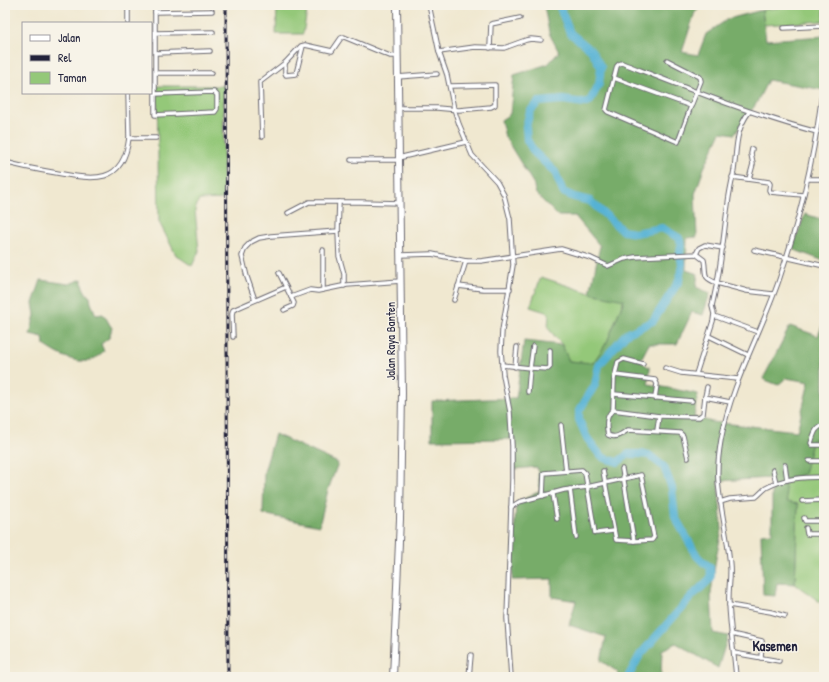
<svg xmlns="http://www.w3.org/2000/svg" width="829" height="682" font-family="'Patrick Hand',sans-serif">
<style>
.green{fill:#94c879;stroke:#5b755a}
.forest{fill:#77ac69;stroke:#4c6752}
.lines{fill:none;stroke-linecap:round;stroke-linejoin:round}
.river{stroke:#56b2d4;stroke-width:8}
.street-casing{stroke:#6a676f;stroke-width:5.5}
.primary-casing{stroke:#6a676f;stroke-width:8}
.street{stroke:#fff;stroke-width:3.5}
.primary{stroke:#fff;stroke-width:6}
.rail-casing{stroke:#22223b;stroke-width:3}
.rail{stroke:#f7f3e8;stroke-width:1.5;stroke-dasharray:4.5;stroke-linecap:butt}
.labels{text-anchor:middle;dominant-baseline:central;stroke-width:3;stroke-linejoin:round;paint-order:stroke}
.street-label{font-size:12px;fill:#22223b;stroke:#f7f3e8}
.quarter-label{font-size:14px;font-weight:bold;fill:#22223b;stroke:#f7f3e8}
</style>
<rect width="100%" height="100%" fill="#f7f3e8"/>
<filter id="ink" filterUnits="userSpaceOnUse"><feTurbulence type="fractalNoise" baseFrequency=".025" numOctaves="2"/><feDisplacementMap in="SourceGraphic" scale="8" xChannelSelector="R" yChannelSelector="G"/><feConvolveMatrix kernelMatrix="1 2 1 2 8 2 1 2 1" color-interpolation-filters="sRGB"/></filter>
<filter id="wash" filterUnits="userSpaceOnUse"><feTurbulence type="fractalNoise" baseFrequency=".012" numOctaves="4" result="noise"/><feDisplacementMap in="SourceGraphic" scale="16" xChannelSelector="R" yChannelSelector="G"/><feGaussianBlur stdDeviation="0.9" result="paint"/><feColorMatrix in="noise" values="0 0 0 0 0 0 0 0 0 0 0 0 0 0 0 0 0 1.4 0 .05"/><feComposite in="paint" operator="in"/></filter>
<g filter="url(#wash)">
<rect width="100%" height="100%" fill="#f0e8d0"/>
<g class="green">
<polygon points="277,5 308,5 303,34 276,34"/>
<polygon points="783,5 824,5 824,21 764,25 762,10 782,7"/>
<polygon points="157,86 224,86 223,199 199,200 195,210 199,251 192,266 176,255 159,222"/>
<polygon points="541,277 590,293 624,299 607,342 593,364 569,361 562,345 548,328 549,313 530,307"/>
<polygon points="813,439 824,440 824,605 795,584 798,504 787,503 783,480"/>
</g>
<g class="forest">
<polygon points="544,5 704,5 695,12 682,52 698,55 706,34 728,19 762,10 766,40 824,36 824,90 768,80 756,104 735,134 721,132 704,168 695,194 697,237 687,238 686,270 698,274 696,287 710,293 703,315 692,312 677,344 649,344 640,361 650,368 648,384 698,394 694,417 712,422 797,431 809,382 786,378 778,385 763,379 790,326 818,336 824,321 824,420 822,428 824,428 824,440 813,439 804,474 784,480 787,502 798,504 795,584 777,583 775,596 763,595 761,534 772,533 772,478 718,481 722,530 716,558 711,594 713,633 728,636 718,668 676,643 662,650 661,677 617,677 618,672 601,661 606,637 569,625 576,601 552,597 552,579 512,580 516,503 540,491 537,467 515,469 515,439 432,440 432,401 516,398 524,341 562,345 569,361 593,363 607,342 624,300 590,293 600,246 575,216 558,216 536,194 533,183 505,137 501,120 510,114 514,75 548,64 559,52 549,33"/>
<polygon points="805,214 824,220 824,261 792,249"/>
<path d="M82,279C81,285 85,293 90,297L91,303L96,315L103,314C107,318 108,323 112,328L109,338L101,344L104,351C99,355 94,360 88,361C72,363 56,353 44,345L43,337L30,334L35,315L33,303L41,280L69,284Z"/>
<polygon points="275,434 338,463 328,490 319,526 263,514 264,472"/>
</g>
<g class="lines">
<polyline class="river" points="559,5 570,33 591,50 601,67 599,84 590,101 584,103 563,100 539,102 530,111 526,127 527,140 534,152 555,172 563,192 574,197 590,201 623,231 635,233 662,228 679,238 681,244 680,254 682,264 679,281 653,321 626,334 599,365 595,385 579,411 579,420 587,438 597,451 604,458 618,462 628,454 640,454 649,455 664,467 672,488 675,517 697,556 703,562 710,567 711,578 692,596 640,655 628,677"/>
</g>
</g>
<g filter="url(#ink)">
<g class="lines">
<defs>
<g id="street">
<polyline points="128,5 128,23"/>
<polyline points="155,5 155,115 215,112 217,109 217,95 214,92 155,94"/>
<polyline points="429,5 439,52 447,75 454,109 459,124 472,155 497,182 504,195 510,219 513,265 502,331 501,351 503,375 510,412 512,446 512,480 507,618 511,677"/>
<polyline points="155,12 212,11"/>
<polyline points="784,28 824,26"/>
<polyline points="156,33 213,32"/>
<polyline points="490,48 491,24 520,18"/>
<polyline points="439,52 475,47 504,48 526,40 531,39 541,40"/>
<polyline points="156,53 210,51"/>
<polyline points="285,63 285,73 286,75 296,74 303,46"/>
<polyline points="156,73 212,73"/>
<polyline points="397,77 437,74"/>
<polyline points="614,78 691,106 701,81 700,77 667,60"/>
<polyline points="128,93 129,138 156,138"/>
<path d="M691,106L678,142L608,112L606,110L617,66L619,64L622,63C686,88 750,114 817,132"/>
<polyline points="398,108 437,108 459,110 491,107 495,105 495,85 450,86"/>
<path d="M749,112C735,131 737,148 734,170C732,182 729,193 728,204C724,230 722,257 717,283L747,291L773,294"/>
<polyline points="262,137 260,82 285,63 301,46 305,45 332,51 341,38 344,37 390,56 397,56"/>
<polyline points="398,158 466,142"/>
<polyline points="351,160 399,160"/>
<path d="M5,162C22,167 39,170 57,173C94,180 123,185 129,138"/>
<polyline points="732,177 769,182 770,184 769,190 770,192 803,195"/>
<polyline points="749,179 753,164 751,154 752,149"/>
<polyline points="808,179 824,179"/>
<polyline points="288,213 309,202 360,202 400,203"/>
<polyline points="338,231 339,256 344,274 344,286"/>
<polyline points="323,250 323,290"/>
<polyline points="754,250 820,265"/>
<path d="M696,254L704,260C707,274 701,277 717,283L712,306L714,314L713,321L696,374"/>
<polyline points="401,255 432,254 466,261 481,261 561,249 591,258 608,266 624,259 635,257 696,254 699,248 705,245 723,248"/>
<polyline points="279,273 291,297 310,290 318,291 347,285 401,281"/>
<polyline points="458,286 483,289 510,289"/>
<polyline points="255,300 247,277 242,256 245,248 251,242 259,238 271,236 338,231 339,202"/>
<polyline points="454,300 466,261"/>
<polyline points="284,310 293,306 294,303 291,297"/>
<polyline points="714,316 758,332"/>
<polyline points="709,336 748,355"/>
<polyline points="233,337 232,314 233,310 286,287"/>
<polyline points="533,346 530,368 548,369 550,367 550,350"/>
<path d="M643,364L624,359L618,362L614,379L613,410C605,416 606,426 608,435C616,439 621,434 628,430L680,433L683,436L688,458"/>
<polyline points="502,365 530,368 528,392"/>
<polyline points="515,367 517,347"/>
<polyline points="665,368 681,373 738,379"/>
<polyline points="615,375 655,380 657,384 655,398"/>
<polyline points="614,394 692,401"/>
<polyline points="705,397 707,387"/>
<polyline points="613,410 659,416 699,417 703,414 705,397 730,402"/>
<polyline points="561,425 566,471"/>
<path d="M824,425C815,427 814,434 811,443L812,445H824"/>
<polyline points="657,431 659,416"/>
<polyline points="809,461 824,461"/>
<polyline points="785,465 787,480"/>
<polyline points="773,470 776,483"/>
<polyline points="603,471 616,540 634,541 622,469"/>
<polyline points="570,489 576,537"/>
<polyline points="553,494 557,519"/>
<polyline points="543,496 544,473 582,470 585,473 595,533 597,533 613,531"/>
<polyline points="802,501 824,500"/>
<path d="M720,502L730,499L756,497C760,494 762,491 766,488C783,478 804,477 824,477"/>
<polyline points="511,507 519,502 564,490 587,487 641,475 654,537 652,540 634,541"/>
<polyline points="804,518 805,521 824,521"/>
<polyline points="806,528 807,534 824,534"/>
<polyline points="729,605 771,612 785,616"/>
<polyline points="731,634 762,641 761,658"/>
<polyline points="734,653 779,661"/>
<polyline points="469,677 471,655"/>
<path d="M736,677C734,652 730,628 729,603C728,591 731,578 730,566C728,537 720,509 718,480C717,467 719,452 721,440C732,379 764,329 782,271C803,208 817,143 824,77"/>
</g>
<polyline id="primary" points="393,677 400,519 402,393 397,5"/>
</defs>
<use href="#street" class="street-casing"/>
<use href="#primary" class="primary-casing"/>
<use href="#street" class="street"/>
<use href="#primary" class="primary"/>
<defs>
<polyline id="rail" points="226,5 228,677"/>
</defs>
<use href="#rail" class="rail-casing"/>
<use href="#rail" class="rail"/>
</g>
</g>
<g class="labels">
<g class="street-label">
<text transform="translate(390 341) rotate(-90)">Jalan Raya Banten</text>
</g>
<g class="quarter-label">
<text x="775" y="645">Kasemen</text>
</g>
</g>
<rect width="829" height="682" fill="none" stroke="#f7f3e8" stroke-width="20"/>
<rect x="22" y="22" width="130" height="72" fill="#f7f3e8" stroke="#a29fa3"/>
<rect x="30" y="35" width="20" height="6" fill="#ffffff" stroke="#a29fa3"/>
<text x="58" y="42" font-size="12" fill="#22223b">Jalan</text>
<rect x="30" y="55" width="20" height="6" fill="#22223b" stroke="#a29fa3"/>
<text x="58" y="62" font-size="12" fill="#22223b">Rel</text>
<rect x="30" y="72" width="20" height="12" fill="#94c879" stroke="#a29fa3"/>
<text x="58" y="82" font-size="12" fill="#22223b">Taman</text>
</svg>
